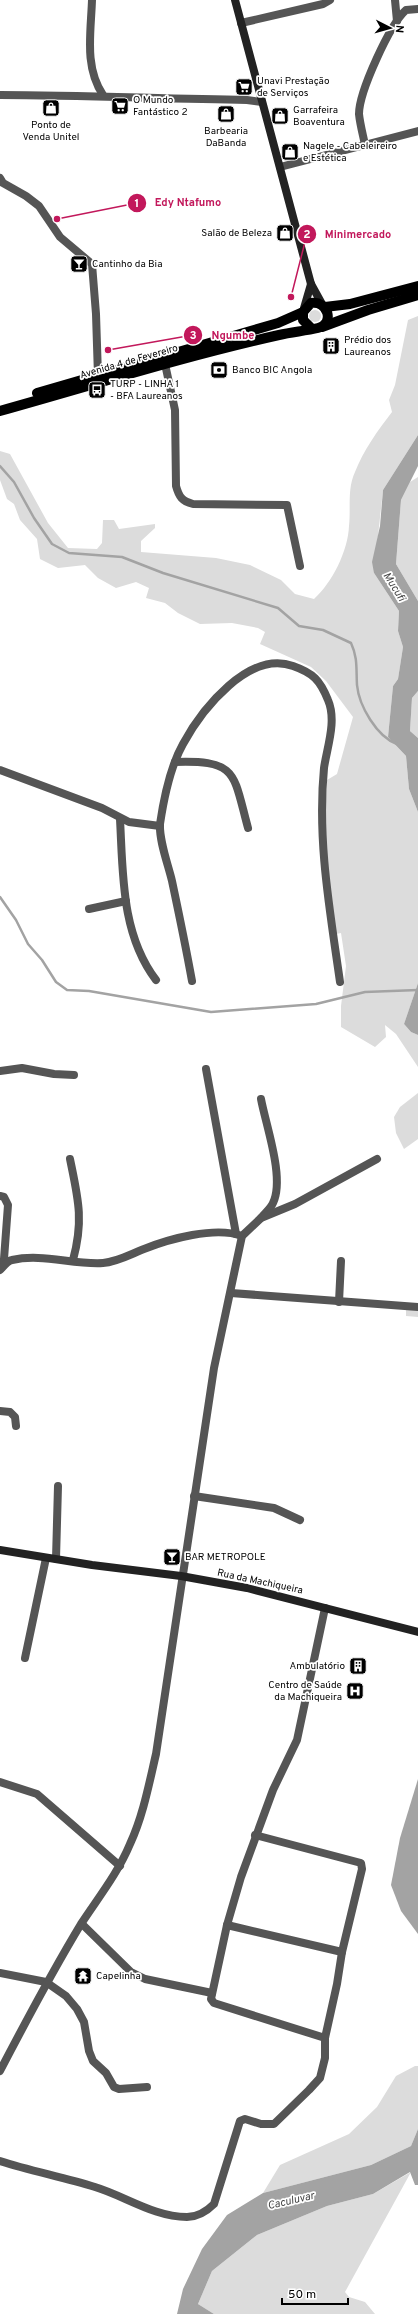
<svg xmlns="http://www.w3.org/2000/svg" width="418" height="2314" font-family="Overpass,sans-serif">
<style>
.green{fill:#dcdcdc}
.water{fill:#a3a3a3}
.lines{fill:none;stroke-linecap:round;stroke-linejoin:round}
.stream{stroke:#a3a3a3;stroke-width:2.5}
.street{stroke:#555;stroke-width:8}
.secondary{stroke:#222;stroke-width:8}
.primary{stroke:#000;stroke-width:10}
.labels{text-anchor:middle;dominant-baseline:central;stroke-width:3.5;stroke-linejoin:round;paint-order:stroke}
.poi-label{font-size:10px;fill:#000;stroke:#fff;text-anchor:start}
.street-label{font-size:10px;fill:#000;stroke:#fff}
.water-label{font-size:11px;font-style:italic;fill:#444;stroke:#fff}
.leader{fill:none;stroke:#c2185b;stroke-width:1.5}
.callout-dot{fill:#c2185b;stroke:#fff;stroke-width:1.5}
.mark-label{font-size:12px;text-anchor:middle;font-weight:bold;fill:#fff}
.callout-label{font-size:11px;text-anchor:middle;font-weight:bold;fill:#c2185b;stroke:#fff;stroke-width:3.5;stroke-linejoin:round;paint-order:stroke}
</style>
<rect width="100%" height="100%" fill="#fff"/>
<g class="green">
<circle cx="315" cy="316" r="6"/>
<path d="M418,316V435L383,490L374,573L399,611L398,631L403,647L398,679L393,686L388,737L406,756L409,789L418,812V983L404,1024L411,1032L418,1035V1067L396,1034L385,1025L386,1037L375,1047L341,1027V1006L346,966L341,933L336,934L323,859L327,780L337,774L353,717L326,681L311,667L260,644L265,632L258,628L232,623L200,624L178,613L165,603L146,598L149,588L136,582L116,588L98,578L85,565L58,568L40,559L37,539L20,520L14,504L7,499L0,480V451L10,454L48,523L68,548L97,549L102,543L103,520H114L119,529L155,524V528L141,541V552L216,558L250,565L281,580L295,594L314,599C332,583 348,551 349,526C351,508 347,489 355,472C363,451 378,430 392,412L389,400L395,385L408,320Z"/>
<polygon points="418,477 418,601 396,564 401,500 410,482"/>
<polygon points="418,691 418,738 410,731 412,698"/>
<polygon points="418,1093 418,1139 404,1149 396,1133 394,1117 400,1107"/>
<polygon points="406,1307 418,1307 418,1317 406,1316"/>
<polygon points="415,2066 418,2066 418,2129 411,2146 371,2165 263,2193 280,2165 349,2134 377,2107 396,2076"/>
<polygon points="411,2172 345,2292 349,2297 365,2302 375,2314 214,2314 198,2304 212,2271 257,2235 327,2206 373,2194"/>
</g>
<g class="water">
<polygon points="418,435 418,466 401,500 396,564 418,601 418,691 412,698 410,731 418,738 418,812 409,789 406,756 388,737 393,686 398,679 403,647 398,631 399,611 374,573 372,562 380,526 383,490"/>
<polygon points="418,983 418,1035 411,1032 404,1024"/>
<polygon points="418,1779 418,1934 401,1911 391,1885 400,1838"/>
<polygon points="418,2129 418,2185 415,2185 410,2172 373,2194 327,2206 257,2235 212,2271 198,2304 214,2314 177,2314 183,2289 202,2249 227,2215 263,2193 371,2165 411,2146"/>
</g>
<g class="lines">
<g class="stream">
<path d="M0,466L14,482L34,518L52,544L69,553L122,557L163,573L278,608L299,626L323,630L351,643C358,658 356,669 357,685C359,706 377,737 397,744"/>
<polyline points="0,897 16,920 28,944 42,960 56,982 67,990 89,991 211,1012 316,1004 365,992 418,990"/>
</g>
<g class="street">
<path d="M92,0C91,32 84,67 103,95"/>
<polyline points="395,0 397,21"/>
<polyline points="241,23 323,4 330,0"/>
<path d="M0,95C82,95 164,99 247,100L262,102"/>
<path d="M365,145C363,135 360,124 359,114C359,92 390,24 406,10L418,9"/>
<polyline points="280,167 418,131"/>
<polyline points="0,178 3,183 26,196 39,206 60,237 92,264 96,314 98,376"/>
<path d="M165,364L175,410L176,486C179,497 182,501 193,504L287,505L300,566"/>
<path d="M175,762C238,760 233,773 248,828"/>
<polyline points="0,770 102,808 129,822 160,826"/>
<path d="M120,819C123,873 121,934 156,980"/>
<polyline points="89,909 126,901"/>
<path d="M192,981C186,948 179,914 172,881C168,864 159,841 160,824C164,797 170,767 183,744C202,709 249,650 293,666C313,673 320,680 328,700C337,721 327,747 324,768C317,840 330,911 340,982"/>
<polyline points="206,1069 236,1234"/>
<polyline points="0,1071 22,1068 54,1074 74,1075"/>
<path d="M261,1099C266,1126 285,1178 273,1203C271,1208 265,1213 261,1218"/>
<path d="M70,1159C78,1198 84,1220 73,1260"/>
<polyline points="0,1196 4,1197 8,1205 4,1259 1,1268"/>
<path d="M0,1270C3,1267 7,1261 12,1260C42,1253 73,1265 103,1263C117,1262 131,1254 144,1249C169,1239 215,1226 242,1236"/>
<polyline points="231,1293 418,1307"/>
<polyline points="339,1302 341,1261"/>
<polyline points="0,1411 10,1412 15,1417 16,1426"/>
<polyline points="194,1496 274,1508 300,1520"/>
<polyline points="56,1559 58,1486"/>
<polyline points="25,1658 46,1558"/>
<polyline points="0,1782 37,1794 120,1866"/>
<polyline points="82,1924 131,1972 145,1979 212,1993"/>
<polyline points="227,1925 342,1952"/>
<polyline points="0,1973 46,1982 66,1996 77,2009 84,2022 89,2051 93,2061 106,2073 114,2087 119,2089 147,2087"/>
<polyline points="325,2038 214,2003 211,1999 227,1925 241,1877 273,1790 297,1740 325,1608"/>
<path d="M0,2071C26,2021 52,1972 81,1924C98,1898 118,1873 130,1844C143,1816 149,1784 156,1754L214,1368L242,1236L261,1218L295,1204L377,1159"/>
<path d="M0,2161C31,2171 63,2177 95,2187C125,2196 154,2217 187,2217C198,2217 207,2211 214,2204L240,2121L245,2119L261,2124H274L309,2090L320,2078L325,2058V2038L337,1984L342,1952L362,1869L361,1863L255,1835"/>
</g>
<g class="secondary">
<polyline points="235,0 311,284 322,304"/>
<polyline points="304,308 311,284"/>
<polyline points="0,1550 92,1565 181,1576 247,1588 418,1632"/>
</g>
<g class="primary">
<polyline points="325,307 350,304 418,286"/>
<polyline points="322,327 368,310 418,295"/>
<polyline points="37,393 278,323 303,312"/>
<path d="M0,411C93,385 185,356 279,335C292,332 305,331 318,328C335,324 328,300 311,303L303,312V320L312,329"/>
</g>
</g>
<defs>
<symbol id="supermarket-square" viewBox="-11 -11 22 22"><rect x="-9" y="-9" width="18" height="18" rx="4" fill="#000" stroke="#fff"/><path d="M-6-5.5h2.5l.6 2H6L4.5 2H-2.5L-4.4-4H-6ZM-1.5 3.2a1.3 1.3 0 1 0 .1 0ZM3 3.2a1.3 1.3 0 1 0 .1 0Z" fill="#fff"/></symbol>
<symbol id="shop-square" viewBox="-11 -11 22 22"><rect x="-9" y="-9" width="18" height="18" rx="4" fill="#000" stroke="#fff"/><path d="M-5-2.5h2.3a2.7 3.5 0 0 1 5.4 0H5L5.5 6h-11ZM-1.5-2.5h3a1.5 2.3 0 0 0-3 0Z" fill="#fff"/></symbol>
<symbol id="bar-square" viewBox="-11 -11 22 22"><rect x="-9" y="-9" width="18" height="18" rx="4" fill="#000" stroke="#fff"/><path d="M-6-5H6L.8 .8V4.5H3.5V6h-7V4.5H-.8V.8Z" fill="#fff"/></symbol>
<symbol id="building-square" viewBox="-11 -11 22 22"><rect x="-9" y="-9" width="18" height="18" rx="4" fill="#000" stroke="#fff"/><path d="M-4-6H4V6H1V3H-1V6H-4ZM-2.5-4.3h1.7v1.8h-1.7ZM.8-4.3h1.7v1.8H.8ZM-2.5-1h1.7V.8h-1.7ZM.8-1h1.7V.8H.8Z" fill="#fff"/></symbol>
<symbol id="bank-square" viewBox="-11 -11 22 22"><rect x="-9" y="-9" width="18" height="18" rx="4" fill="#000" stroke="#fff"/><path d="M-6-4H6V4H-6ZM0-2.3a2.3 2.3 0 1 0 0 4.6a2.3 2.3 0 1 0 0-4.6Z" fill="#fff"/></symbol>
<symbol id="bus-square" viewBox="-11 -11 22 22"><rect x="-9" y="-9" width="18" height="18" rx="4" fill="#000" stroke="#fff"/><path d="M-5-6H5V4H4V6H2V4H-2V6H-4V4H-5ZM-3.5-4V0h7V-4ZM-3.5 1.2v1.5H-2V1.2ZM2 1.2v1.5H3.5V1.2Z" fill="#fff"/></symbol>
<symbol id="hospital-square" viewBox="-11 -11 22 22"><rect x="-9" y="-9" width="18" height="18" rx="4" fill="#000" stroke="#fff"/><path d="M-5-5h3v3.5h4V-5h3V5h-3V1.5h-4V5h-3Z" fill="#fff"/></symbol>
<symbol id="temple-square" viewBox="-11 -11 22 22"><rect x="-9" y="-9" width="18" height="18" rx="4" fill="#000" stroke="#fff"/><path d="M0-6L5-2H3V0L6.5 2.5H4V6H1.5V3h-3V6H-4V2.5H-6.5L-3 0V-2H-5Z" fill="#fff"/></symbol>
</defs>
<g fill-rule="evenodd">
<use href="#supermarket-square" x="234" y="77" width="20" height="20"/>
<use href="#supermarket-square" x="110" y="96" width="20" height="20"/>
<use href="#shop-square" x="41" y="98" width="20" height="20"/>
<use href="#shop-square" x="216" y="104" width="20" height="20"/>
<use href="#shop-square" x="270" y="106" width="20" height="20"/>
<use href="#shop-square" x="280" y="142" width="20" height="20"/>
<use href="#shop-square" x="275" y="223" width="20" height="20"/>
<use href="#bar-square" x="69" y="254" width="20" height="20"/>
<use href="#building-square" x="321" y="336" width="20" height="20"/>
<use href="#bank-square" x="209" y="360" width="20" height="20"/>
<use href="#bus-square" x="87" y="380" width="20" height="20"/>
<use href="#bar-square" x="162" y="1547" width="20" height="20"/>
<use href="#building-square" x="348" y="1656" width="20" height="20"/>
<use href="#hospital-square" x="345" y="1681" width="20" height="20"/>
<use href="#temple-square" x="73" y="1966" width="20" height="20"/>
</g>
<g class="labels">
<g class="poi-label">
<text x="257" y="81">Unavi Prestação<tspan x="257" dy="12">de Serviços</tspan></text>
<text x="133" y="100">O Mundo<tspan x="133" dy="12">Fantástico 2</tspan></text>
<text x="293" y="110">Garrafeira<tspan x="293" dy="12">Boaventura</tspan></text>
<text x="51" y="125" text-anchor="middle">Ponto de<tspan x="51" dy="12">Venda Unitel</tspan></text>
<text x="226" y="131" text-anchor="middle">Barbearia<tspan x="226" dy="12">DaBanda</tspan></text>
<text x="303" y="146">Nagele - Cabeleireiro<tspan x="303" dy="12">e Estética</tspan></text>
<text x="272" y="233" text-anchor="end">Salão de Beleza</text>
<text x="92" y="264">Cantinho da Bia</text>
<text x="344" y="340">Prédio dos<tspan x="344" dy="12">Laureanos</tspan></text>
<text x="232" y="370">Banco BIC Angola</text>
<text x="110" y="384">TURP - LINHA 1<tspan x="110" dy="12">- BFA Laureanos</tspan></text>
<text x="185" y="1557">BAR METROPOLE</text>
<text x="345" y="1666" text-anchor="end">Ambulatório</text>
<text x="342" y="1685" text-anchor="end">Centro de Saúde<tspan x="342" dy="12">da Machiqueira</tspan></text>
<text x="96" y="1976">Capelinha</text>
</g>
<g class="street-label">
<text transform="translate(129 362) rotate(-16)">Avenida 4 de Fevereiro</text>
<text transform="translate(260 1582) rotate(12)">Rua da Machiqueira</text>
</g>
<g class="water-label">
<text transform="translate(394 587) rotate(58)">Mucufi</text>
<text transform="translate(291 2201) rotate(-13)">Caculuvar</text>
</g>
</g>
<path class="leader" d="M57 219L137 203M291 297L307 234M108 350L193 335"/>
<g class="callout-dot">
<circle cx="57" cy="219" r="4"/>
<circle cx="291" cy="297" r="4"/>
<circle cx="108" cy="350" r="4"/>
<circle cx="137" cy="203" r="10"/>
<circle cx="307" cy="234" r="10"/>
<circle cx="193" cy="335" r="10"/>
</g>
<g class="mark-label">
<text x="137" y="207">1</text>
<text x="307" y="238">2</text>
<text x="193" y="339">3</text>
</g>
<g class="callout-label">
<text x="188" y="206">Edy Ntafumo</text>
<text x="358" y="238">Minimercado</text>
<text x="233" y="339">Ngumbe</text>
</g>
<g transform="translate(390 28) rotate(96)" stroke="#ffffff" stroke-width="3" paint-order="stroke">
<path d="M0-3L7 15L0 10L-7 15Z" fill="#000000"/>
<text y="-6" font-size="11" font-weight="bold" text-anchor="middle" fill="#000000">N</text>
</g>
<path d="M282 2298v6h66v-6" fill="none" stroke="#000000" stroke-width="2"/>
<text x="288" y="2298" font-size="12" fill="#000000" stroke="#ffffff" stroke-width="3" paint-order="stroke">50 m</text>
</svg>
